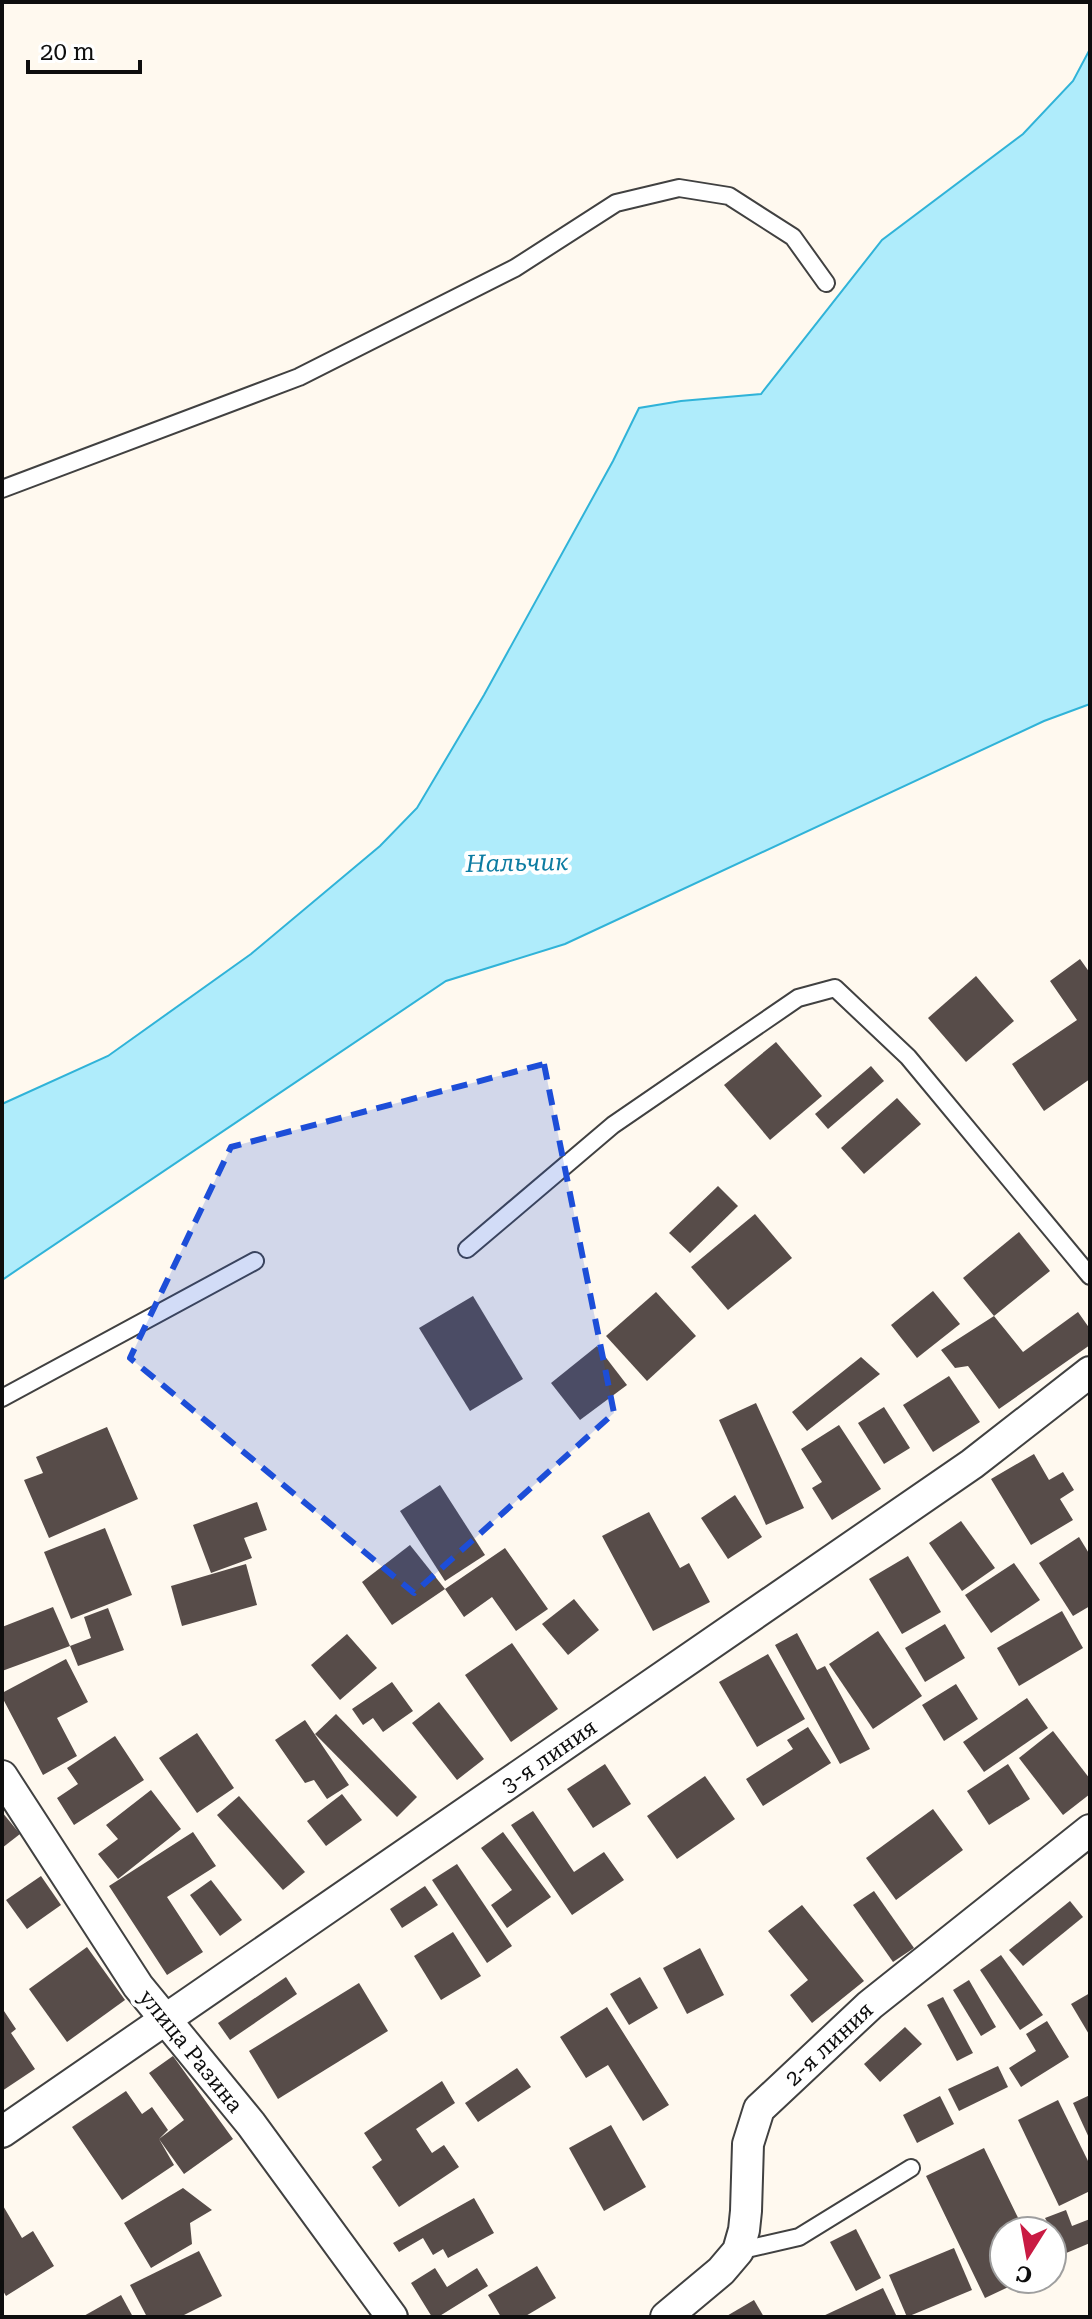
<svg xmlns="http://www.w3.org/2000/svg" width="1092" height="2319" font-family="'Roboto Serif',serif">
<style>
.water{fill:#afecfb;stroke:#30b3d8;stroke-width:2}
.building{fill:#574c49}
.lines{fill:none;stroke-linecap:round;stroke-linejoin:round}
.service-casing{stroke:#414141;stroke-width:20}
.minor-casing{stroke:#414141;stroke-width:34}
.service{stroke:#fff;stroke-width:16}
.minor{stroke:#fff;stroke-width:30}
.marked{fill:#1d4ed8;fill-opacity:0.2;stroke:#1d4ed8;stroke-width:6;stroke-dasharray:16 10;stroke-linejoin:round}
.labels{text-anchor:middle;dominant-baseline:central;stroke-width:8;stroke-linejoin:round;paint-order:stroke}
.street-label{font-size:22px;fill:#0e0e0e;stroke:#fff}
.water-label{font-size:24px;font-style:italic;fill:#0d7ca2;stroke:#fff}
</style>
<rect width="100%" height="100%" fill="#fff9ef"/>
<polygon class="water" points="1090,49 1090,704 1044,721 565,944 446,981 2,1280 2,1104 108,1056 251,954 380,846 417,808 484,695 613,461 639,408 681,401 761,394 882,240 1023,134 1073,81"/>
<g class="building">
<polygon points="1080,959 1090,973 1090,1079 1044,1111 1012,1064 1077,1020 1050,981"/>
<polygon points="976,976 1014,1021 966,1062 928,1018"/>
<polygon points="776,1042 822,1096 770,1140 724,1085"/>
<polygon points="871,1066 884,1081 828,1129 815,1114"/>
<polygon points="897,1098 921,1124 864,1174 841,1148"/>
<polygon points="718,1186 738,1206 690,1253 669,1233"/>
<polygon points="755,1214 792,1258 728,1310 691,1267"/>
<polygon points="1019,1232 1050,1271 994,1316 963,1278"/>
<polygon points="933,1291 960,1324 917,1358 891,1325"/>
<polygon points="656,1292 696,1336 647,1381 606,1336"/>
<polygon points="473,1296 523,1379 470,1411 419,1328"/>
<polygon points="1078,1312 1090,1329 1090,1345 999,1409 968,1366 955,1368 941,1350 994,1316 1023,1352"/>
<polygon points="597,1346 627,1385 580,1420 551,1383"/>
<polygon points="861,1357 880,1374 807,1431 792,1412"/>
<polygon points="949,1376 980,1422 933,1452 903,1405"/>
<polygon points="756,1403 804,1508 766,1525 719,1420"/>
<polygon points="884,1407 910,1448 884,1464 858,1423"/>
<polygon points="839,1425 881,1489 832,1520 812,1488 822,1482 801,1449"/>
<polygon points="107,1427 138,1499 49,1538 24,1480 43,1473 36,1457"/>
<polygon points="1034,1454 1049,1480 1063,1472 1074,1490 1060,1499 1073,1520 1031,1545 991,1479"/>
<polygon points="440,1485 485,1555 445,1581 400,1511"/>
<polygon points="735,1495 762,1537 728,1559 701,1518"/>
<polygon points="257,1502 267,1530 244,1538 252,1558 211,1573 193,1525"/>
<polygon points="649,1512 680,1568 689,1563 710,1602 653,1631 602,1536"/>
<polygon points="961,1521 995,1568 962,1591 929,1543"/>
<polygon points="105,1528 132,1595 71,1619 44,1552"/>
<polygon points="1079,1537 1090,1555 1090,1606 1073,1616 1039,1563"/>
<polygon points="410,1545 445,1589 392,1625 362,1582"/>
<polygon points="505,1548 548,1609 516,1631 492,1597 464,1617 445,1589"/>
<polygon points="908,1556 941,1612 902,1634 869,1579"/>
<polygon points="1014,1563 1040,1600 991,1633 965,1595"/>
<polygon points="246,1564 257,1605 182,1626 171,1586"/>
<polygon points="574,1599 599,1630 568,1655 542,1624"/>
<polygon points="53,1607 70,1646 2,1671 2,1627"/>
<polygon points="108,1608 124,1650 78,1666 70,1646 91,1638 84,1617"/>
<polygon points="1062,1611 1083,1648 1019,1686 997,1648"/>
<polygon points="945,1624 965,1658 925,1682 905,1648"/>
<polygon points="878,1631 922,1696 873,1729 829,1664"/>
<polygon points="797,1633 817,1670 825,1666 870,1749 840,1764 775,1645"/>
<polygon points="347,1634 377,1668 340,1700 311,1665"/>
<polygon points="512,1643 558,1709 511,1742 465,1675"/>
<polygon points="768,1654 805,1719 757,1747 719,1682"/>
<polygon points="66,1659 88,1702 57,1718 77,1756 43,1775 2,1697 2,1693"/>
<polygon points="392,1682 413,1711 383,1732 373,1718 363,1725 352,1709"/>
<polygon points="956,1684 978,1719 944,1741 922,1705"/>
<polygon points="1027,1698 1048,1728 984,1772 963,1742"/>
<polygon points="439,1702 484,1759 457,1780 412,1723"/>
<polygon points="336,1714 417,1797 397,1817 315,1734"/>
<polygon points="305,1720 349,1785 327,1799 314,1780 305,1783 275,1740"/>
<polygon points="808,1727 831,1763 763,1806 746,1779 793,1749 787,1740"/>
<polygon points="1053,1731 1090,1779 1090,1794 1063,1815 1019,1758"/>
<polygon points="197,1733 234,1788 197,1813 159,1758"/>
<polygon points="115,1736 144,1780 74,1825 57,1798 78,1784 67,1768"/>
<polygon points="605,1764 631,1804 593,1828 567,1789"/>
<polygon points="1008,1764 1030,1799 989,1825 967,1791"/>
<polygon points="705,1776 735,1819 677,1859 647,1816"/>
<polygon points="151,1790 181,1829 118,1879 98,1854 118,1839 106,1825"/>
<polygon points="342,1794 362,1820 326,1846 307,1821"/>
<polygon points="239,1796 305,1872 283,1890 217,1815"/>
<polygon points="933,1809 963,1850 896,1900 866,1858"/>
<polygon points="533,1811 574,1872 604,1852 624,1880 572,1915 511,1825"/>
<polygon points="2,1812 20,1834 2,1848"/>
<polygon points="193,1832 216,1866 167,1897 203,1952 167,1975 109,1886"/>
<polygon points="503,1832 551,1897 507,1928 491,1905 512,1890 481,1848"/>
<polygon points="457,1864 512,1946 487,1963 432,1880"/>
<polygon points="41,1876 61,1905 27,1929 6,1900"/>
<polygon points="211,1880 242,1920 220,1936 190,1895"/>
<polygon points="425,1886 438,1905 402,1928 390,1909"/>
<polygon points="874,1891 914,1948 893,1962 853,1905"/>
<polygon points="1070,1901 1083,1917 1023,1966 1009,1950"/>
<polygon points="802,1905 864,1981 812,2023 790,1995 808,1980 768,1931"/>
<polygon points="453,1932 481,1976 441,2000 414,1956"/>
<polygon points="87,1947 125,2000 67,2042 29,1989"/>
<polygon points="700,1948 724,1995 687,2014 663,1968"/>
<polygon points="1001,1955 1043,2015 1020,2030 980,1970"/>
<polygon points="286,1977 297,1994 230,2040 218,2023"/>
<polygon points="640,1977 658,2008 629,2025 610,1994"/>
<polygon points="969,1980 996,2027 981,2036 953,1990"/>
<polygon points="359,1983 388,2031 278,2099 249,2051"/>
<polygon points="1090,1993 1090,2036 1071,2004"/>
<polygon points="943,1997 973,2053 957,2061 927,2005"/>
<polygon points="607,2007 669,2105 643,2121 608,2065 586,2078 560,2037"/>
<polygon points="2,2008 16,2029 11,2033 35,2069 2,2091"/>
<polygon points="1047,2021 1069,2057 1021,2087 1009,2068 1036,2051 1026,2034"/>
<polygon points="905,2027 922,2044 880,2082 864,2064"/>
<polygon points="173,2056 233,2139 184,2174 159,2139 174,2165 122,2200 72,2127 126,2091 142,2114 152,2107 168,2130 159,2139 184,2120 149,2073"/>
<polygon points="998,2066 1008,2087 959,2111 948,2089"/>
<polygon points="517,2068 531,2087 478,2122 465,2103"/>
<polygon points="442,2081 455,2103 416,2129 432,2153 444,2145 459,2167 399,2207 372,2167 382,2160 364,2133"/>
<polygon points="1090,2095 1090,2140 1073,2103"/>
<polygon points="940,2096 954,2124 917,2143 903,2115"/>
<polygon points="1058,2100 1090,2165 1090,2191 1059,2206 1018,2120"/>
<polygon points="611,2125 646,2187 604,2211 569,2148"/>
<polygon points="984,2148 1024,2230 1004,2231 1004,2240 1000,2242 1004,2249 1004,2279 1018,2279 1019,2282 985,2298 926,2176"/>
<polygon points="183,2188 212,2210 190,2223 192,2244 151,2268 124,2223"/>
<polygon points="474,2198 494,2233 448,2258 443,2249 433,2255 423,2238 399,2252 393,2243"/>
<polygon points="2,2204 22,2238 33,2231 54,2266 6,2296 2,2289"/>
<polygon points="1066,2210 1072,2226 1090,2219 1090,2243 1052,2259 1052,2231 1045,2218"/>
<polygon points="856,2229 881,2278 856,2291 830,2242"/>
<polygon points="954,2248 972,2290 907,2317 889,2275"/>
<polygon points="199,2251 222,2296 180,2317 147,2317 130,2285"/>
<polygon points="537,2266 556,2298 524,2317 501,2317 488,2295"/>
<polygon points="435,2268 447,2287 477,2268 488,2286 438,2317 432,2317 411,2283"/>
<polygon points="883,2288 897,2317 821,2317"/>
<polygon points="121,2295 133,2317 82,2317"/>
<polygon points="754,2300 764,2317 725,2317"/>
</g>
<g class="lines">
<defs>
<g id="service">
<polyline points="2,489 299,377 515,268 616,203 679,188 729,196 793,237 826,283"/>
<polyline points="467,1249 613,1125 798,998 835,988 908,1057 1090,1276"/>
<polyline points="2,1398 255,1261"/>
<polyline points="738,2251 799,2237 911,2168"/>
</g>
<g id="minor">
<polyline points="2,1776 138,1986 251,2124 392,2317"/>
<polyline points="2,2132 972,1464 1090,1372"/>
<polyline points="666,2317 721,2271 738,2251 744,2230 746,2211 748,2144 759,2109 870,2005 1090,1830"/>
</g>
</defs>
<use href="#service" class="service-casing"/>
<use href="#minor" class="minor-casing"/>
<use href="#service" class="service"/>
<use href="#minor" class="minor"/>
</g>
<path class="marked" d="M544,1064L614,1413L414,1593L130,1358L231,1147Z"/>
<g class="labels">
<g class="street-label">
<text transform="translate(549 1756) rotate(-35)">3-я линия</text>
<text transform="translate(829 2044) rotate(-43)">2-я линия</text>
<text transform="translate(191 2051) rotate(51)">улица Разина</text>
</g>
<g class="water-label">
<text transform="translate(517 863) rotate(-1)">Нальчик</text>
</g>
</g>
<rect width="1092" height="2319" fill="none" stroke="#0e0e0e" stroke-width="8"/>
<g transform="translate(1028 2255) rotate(191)"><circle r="38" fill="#ffffff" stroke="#9f9f9f" stroke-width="2"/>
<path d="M0-6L14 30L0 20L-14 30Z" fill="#c91b43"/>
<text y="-12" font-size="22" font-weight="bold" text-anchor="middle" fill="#0e0e0e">С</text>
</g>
<path d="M28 60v12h112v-12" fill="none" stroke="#0e0e0e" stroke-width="4"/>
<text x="40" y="60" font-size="24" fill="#0e0e0e" stroke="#ffffff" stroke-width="6" paint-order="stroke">20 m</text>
</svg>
